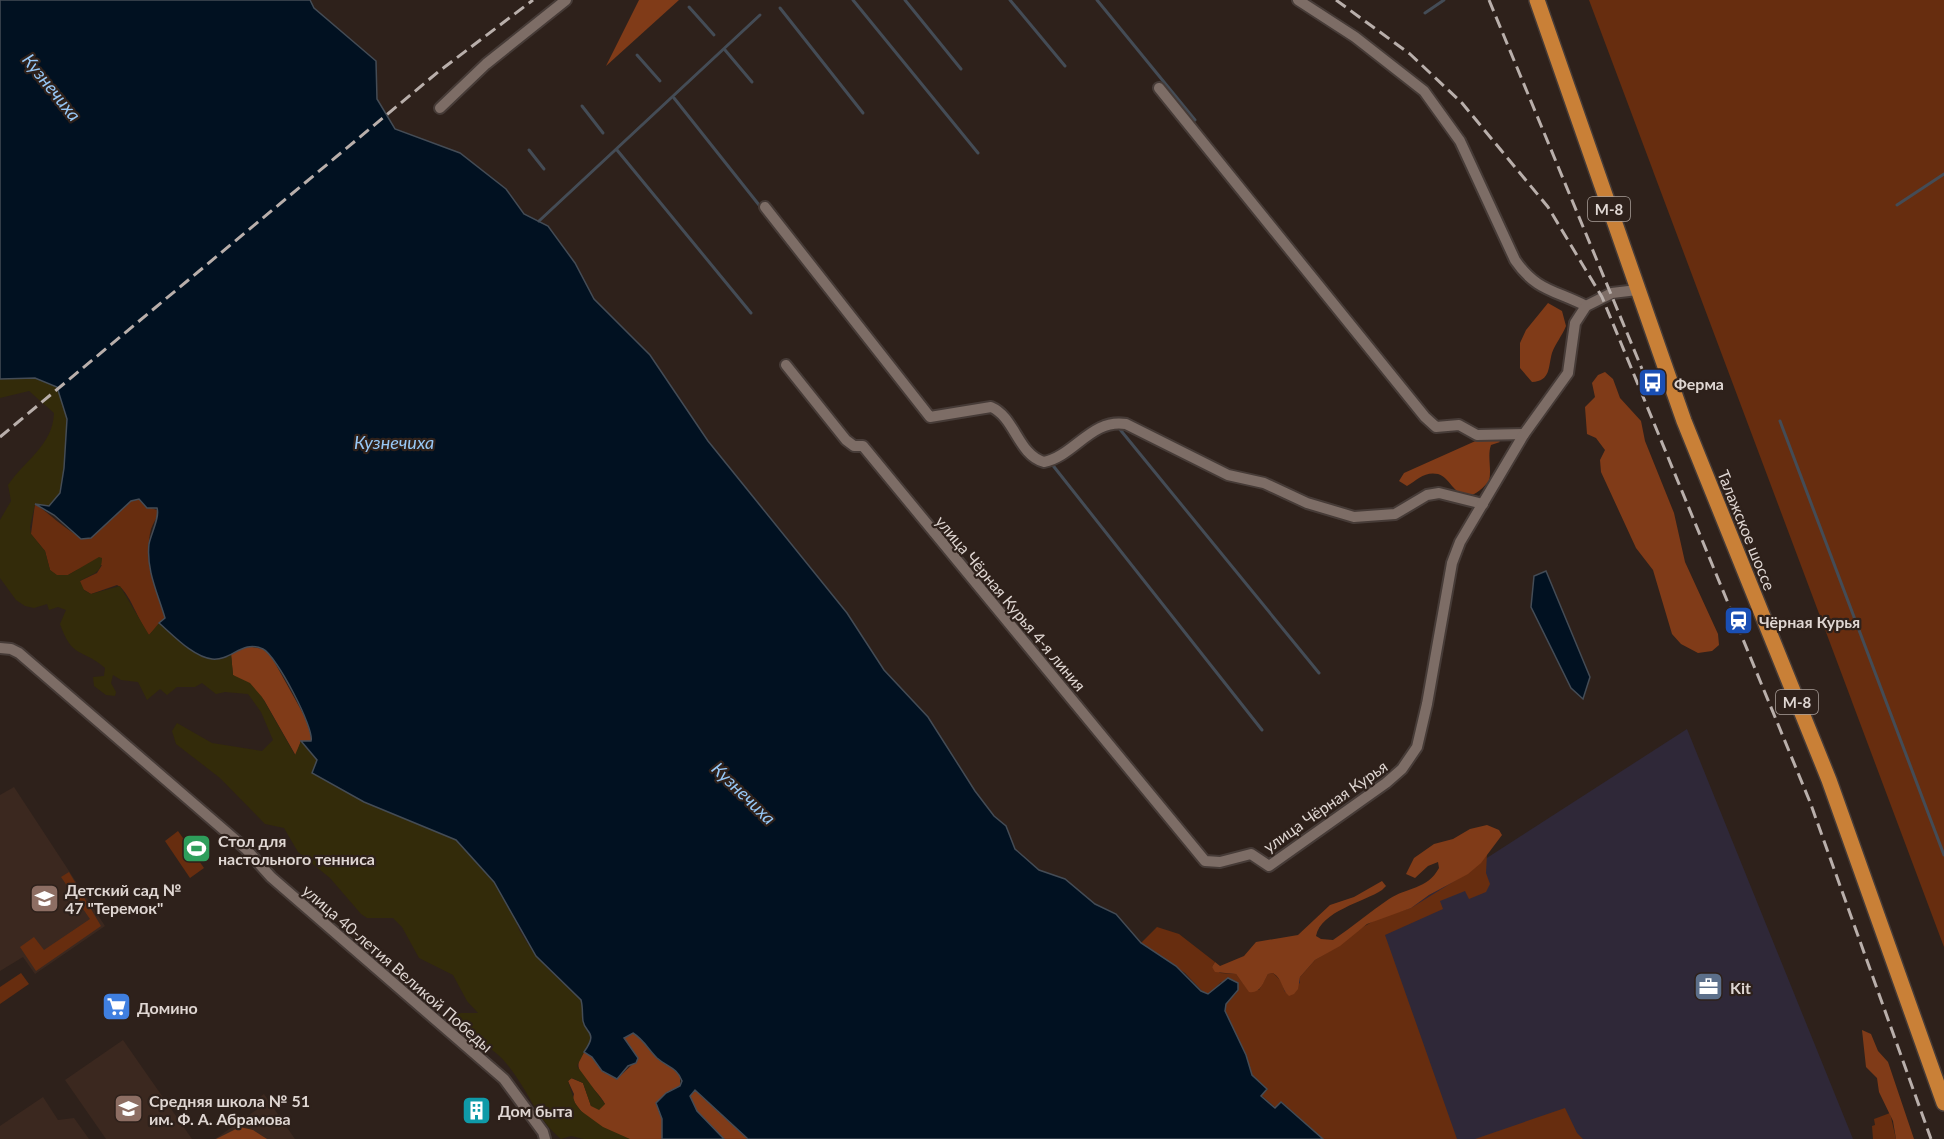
<svg xmlns="http://www.w3.org/2000/svg" width="1944" height="1139" font-family="Lato,sans-serif">
<style>
.industrial{fill:#2f2838}
.built{fill:#3b281f}
.green{fill:#672d0f}
.forest{fill:#803b18}
.sand{fill:#332b0a}
.water{fill:#011121;stroke:#444c56;stroke-width:1.5}
.lines{fill:none;stroke-linecap:round;stroke-linejoin:round}
.stream{stroke:#444c56;stroke-width:3}
.street-casing{stroke:#463b37;stroke-width:14}
.primary-casing{stroke:#463b37;stroke-width:18}
.street{stroke:#7d6d66;stroke-width:10}
.primary{stroke:#c98037;stroke-width:15}
.rail{stroke:#b9afab;stroke-width:3;stroke-dasharray:12 6;stroke-linecap:butt}
.labels{text-anchor:middle;dominant-baseline:central;stroke-width:4.5;stroke-linejoin:round;paint-order:stroke}
.shield{fill:#2e211b;stroke:#aaa09b;stroke-width:1.5}
.shield-label{font-size:15px;font-weight:bold;fill:#dfd6d2}
.poi-label{font-size:16px;font-weight:bold;fill:#dfd6d2;stroke:#2e211b;text-anchor:start}
.street-label{font-size:16px;fill:#dfd6d2;stroke:#2e211b}
.water-label{font-size:18px;font-style:italic;fill:#97c7f5;stroke:#2e211b}
</style>
<rect width="100%" height="100%" fill="#2e211b"/>
<polygon class="industrial" points="1687,729 1853,1139 1389,1139 1254,1008"/>
<g class="built">
<polygon points="14,787 105,926 35,974 23,957 0,971 0,795"/>
<polygon points="123,1040 192,1139 106,1139 65,1080"/>
<polygon points="264,1094 295,1139 215,1139 259,1108 254,1101"/>
<polygon points="43,1097 58,1120 74,1118 89,1139 0,1139 0,1126"/>
</g>
<g class="green">
<polygon points="1589,0 1944,0 1944,947"/>
<path d="M139,499L144,505L159,511C157,518 153,523 151,529C143,561 157,589 165,619L149,635C139,623 129,590 117,585L91,594L81,588L80,581L97,573L102,565L77,570L68,575H56L50,570L45,551L31,534L35,504C48,512 75,539 88,539L131,501Z"/>
<polygon points="178,831 204,868 190,878 165,841"/>
<polygon points="1487,853 1486,873 1490,884 1486,892 1469,899 1465,891 1440,901 1443,909 1385,935 1457,1139 1323,1139 1282,1102 1276,1108 1261,1095 1267,1089 1252,1075 1246,1055 1225,1011 1226,1004 1237,992 1221,982 1211,993 1204,993 1185,973 1141,943 1157,927 1179,934 1215,962 1212,967 1220,973 1236,974 1246,987 1259,990 1268,974 1273,973 1281,981 1285,992 1300,983 1300,977 1315,960 1335,948 1356,931 1377,919 1411,908 1472,870"/>
<polygon points="69,872 101,926 36,971 20,947 34,937 44,950 90,919 61,877"/>
<polygon points="21,973 29,984 0,1004 0,987"/>
<polygon points="1565,1108 1577,1133 1583,1139 1475,1139"/>
<polygon points="1890,1113 1896,1139 1873,1139 1872,1126 1875,1125 1874,1119"/>
</g>
<g class="forest">
<polygon points="639,0 679,0 606,66"/>
<path d="M1548,303L1562,311L1566,326C1562,336 1555,344 1552,353C1548,367 1551,381 1532,382L1520,368V343L1526,330Z"/>
<polygon points="1605,372 1613,379 1620,398 1641,421 1645,441 1674,513 1685,562 1718,634 1719,645 1712,651 1698,653 1681,644 1672,634 1653,570 1636,548 1601,472 1600,460 1605,450 1596,438 1587,434 1585,407 1595,397 1592,383 1598,375"/>
<path d="M1496,438L1500,442L1491,445C1487,456 1492,469 1489,481C1459,516 1454,478 1438,474C1425,471 1417,480 1407,486L1399,481L1404,473L1480,439Z"/>
<polygon points="247,646 263,649 270,654 310,726 312,739 309,743 301,741 296,756 264,700 233,675 231,654"/>
<path d="M1487,825L1499,830L1502,835L1481,863L1468,874L1429,895L1411,908L1367,924L1340,946L1315,960L1300,977L1298,989L1294,994L1289,996C1281,989 1283,979 1273,973L1268,974C1263,983 1260,994 1249,992L1236,974L1215,972L1212,967L1215,962L1220,966L1244,956L1256,942L1298,935L1330,905L1354,897L1382,881L1386,886L1382,890C1364,902 1321,911 1316,936L1321,939L1333,940C1352,927 1370,912 1389,899C1407,887 1427,890 1439,868L1438,862L1428,866L1415,878L1406,874L1414,858L1434,844L1453,839L1470,829Z"/>
<polygon points="1862,1030 1871,1034 1878,1051 1888,1062 1914,1139 1896,1139 1893,1121 1879,1092 1877,1078 1866,1067"/>
<path d="M629,1033H633C644,1040 648,1049 657,1058C665,1065 674,1067 680,1076V1086L656,1103L662,1119V1139C652,1139 639,1139 629,1139C610,1133 581,1118 573,1099L574,1094L568,1081L571,1078L583,1083L591,1106L605,1104C597,1087 566,1072 584,1052L592,1057L602,1071L617,1079L638,1059L624,1038Z"/>
<polygon points="695,1090 748,1139 724,1139 697,1111 690,1096"/>
<polygon points="240,1127 253,1130 267,1139 216,1139"/>
</g>
<path class="sand" d="M35,378L57,387L67,419L63,485L59,497L49,506L35,504L30,527L31,534L45,551L50,570L57,575H68L99,557L102,558C102,574 91,574 80,581L84,590L91,594L120,586L149,635L159,623C172,635 213,673 231,654L233,675L250,683L262,697L295,755L301,741L317,760L312,773L390,813L456,840L494,882L514,914L519,930L531,949L547,968L581,1000L591,1039L577,1066L605,1104L599,1110L591,1106L583,1083L572,1078L568,1081L575,1103L581,1111L603,1127L630,1139H584L571,1136L561,1139C533,1116 524,1077 496,1053C481,1040 464,1034 454,1016L461,1013H478L467,1001L453,975L419,958L402,927L393,918H367L361,914L330,878L298,852L284,828L265,824L220,778L176,744L172,731L177,723L212,743L262,751L273,740L261,712L248,694L225,692L216,694L202,683L195,687H177L167,695L160,689L147,700L138,682L121,680L113,675L111,683L116,692L115,696L106,695L94,686L93,677L104,676L105,668C82,648 72,659 60,624L66,610L58,607L49,610L47,604L34,608L25,606L16,600L0,578V520L11,501L8,485C25,460 53,445 54,413L29,391L0,398V379Z"/>
<g class="water">
<path d="M0,0H310L314,8L376,61L377,99L395,129L460,153L506,189L524,214L548,226L575,263L594,299L650,355L708,441L847,613L884,670L928,717L975,791L994,816L1006,826L1015,849L1039,870L1065,879L1095,904L1116,914L1141,943L1176,966L1201,991L1208,994L1228,978L1238,983V990L1226,1004L1225,1011L1246,1055L1252,1075L1267,1089L1261,1096L1275,1108L1281,1102L1323,1139H748L695,1090L690,1096L697,1111L724,1139H662V1119L656,1103L666,1093L680,1086L682,1081C677,1067 667,1067 657,1058C648,1049 644,1040 633,1033L624,1038L638,1058L636,1063L628,1066L617,1079L602,1071L592,1057L584,1052C599,1031 585,1034 583,1021C582,1014 583,1007 581,1000L536,956L494,882L456,840L364,802L312,773L317,760L301,741H311C315,729 276,655 263,649C242,639 232,661 212,659C193,657 173,635 159,623L165,618C158,594 146,570 149,544C151,534 160,517 157,508H147L139,499L131,501L91,538L81,539L54,515L35,504L49,506L60,493L64,468L67,419L57,387L35,378L0,379Z"/>
<polygon points="1546,571 1590,677 1583,699 1571,688 1531,607 1534,576"/>
</g>
<g class="lines">
<g class="stream">
<polyline points="853,0 978,153"/>
<polyline points="905,0 961,69"/>
<polyline points="1010,0 1065,66"/>
<polyline points="1097,0 1195,120"/>
<polyline points="689,7 714,35"/>
<polyline points="780,8 863,113"/>
<polyline points="1425,13 1444,0"/>
<polyline points="725,50 752,82"/>
<polyline points="637,55 660,81"/>
<polyline points="674,98 763,210"/>
<polyline points="582,106 603,133"/>
<polyline points="529,150 544,169"/>
<polyline points="617,150 751,313"/>
<polyline points="1897,205 1944,174"/>
<polyline points="539,221 760,15"/>
<polyline points="1780,421 1944,855"/>
<polyline points="1118,427 1319,673"/>
<polyline points="1051,463 1262,730"/>
</g>
<defs>
<g id="street">
<path d="M1298,0L1355,37L1424,91L1460,141L1515,260C1536,291 1555,290 1586,306"/>
<polyline points="1159,88 1425,417 1436,427 1459,425 1477,435 1524,434"/>
<polyline points="440,108 486,64 566,0"/>
<path d="M765,207L930,417L991,407C1015,417 1018,455 1044,462C1074,456 1092,418 1126,424L1228,475L1264,483L1307,503L1354,517L1395,514L1427,495L1439,493L1483,504"/>
<polyline points="786,365 846,440 854,446 863,446 1205,861 1220,862 1251,854 1269,866 1386,783 1402,769 1417,747 1427,704 1452,563 1460,542 1524,434 1568,373 1575,323 1586,306 1612,293 1637,290"/>
<polyline points="0,648 11,649 19,653 246,849 271,877 504,1079 543,1132 545,1139"/>
</g>
<polyline id="primary" points="1537,0 1684,421 1829,780 1944,1103"/>
</defs>
<use href="#street" class="street-casing"/>
<use href="#primary" class="primary-casing"/>
<use href="#street" class="street"/>
<use href="#primary" class="primary"/>
<g class="rail">
<polyline points="1336,0 1410,54 1462,103 1548,207 1602,297 1810,802 1931,1139"/>
<polyline points="1489,0 1642,369"/>
<polyline points="0,437 438,72 533,0"/>
</g>
</g>
<defs>
<symbol id="bus-square" viewBox="-11 -11 22 22"><rect x="-9" y="-9" width="18" height="18" rx="4" fill="#1a4fb4" stroke="#2e211b"/><path d="M-5-6H5V4H4V6H2V4H-2V6H-4V4H-5ZM-3.5-4V0h7V-4ZM-3.5 1.2v1.5H-2V1.2ZM2 1.2v1.5H3.5V1.2Z" fill="#fff"/></symbol>
<symbol id="station-square" viewBox="-11 -11 22 22"><rect x="-9" y="-9" width="18" height="18" rx="4" fill="#1a4fb4" stroke="#2e211b"/><path d="M-3-6H3Q5-6 5-4V2Q5 4 3 4L4.5 6H3L1.5 4h-3L-3 6H-4.5L-3 4Q-5 4-5 2V-4Q-5-6-3-6ZM-3.5-4v3h7v-3ZM-3.5 1v1.5H-2V1ZM2 1v1.5H3.5V1Z" fill="#fff"/></symbol>
<symbol id="stadium-square" viewBox="-11 -11 22 22"><rect x="-9" y="-9" width="18" height="18" rx="4" fill="#2e9e5b" stroke="#2e211b"/><path d="M0-5a6.5 5 0 1 0 0 10a6.5 5 0 1 0 0-10ZM-3.5-1.8h7v3.6h-7Z" fill="#fff"/></symbol>
<symbol id="school-square" viewBox="-11 -11 22 22"><rect x="-9" y="-9" width="18" height="18" rx="4" fill="#8d6e63" stroke="#2e211b"/><path d="M0-5L7-2L0 1L-7-2ZM-4 1L0 2.5L4 1V4Q0 6-4 4Z" fill="#fff"/></symbol>
<symbol id="office-square" viewBox="-11 -11 22 22"><rect x="-9" y="-9" width="18" height="18" rx="4" fill="#5c6f8a" stroke="#2e211b"/><path d="M-6-3h4V-5.5h4V-3h4V5H-6ZM-1-4.5V-3h2v-1.5ZM-6 0V1H6V0Z" fill="#fff"/></symbol>
<symbol id="supermarket-square" viewBox="-11 -11 22 22"><rect x="-9" y="-9" width="18" height="18" rx="4" fill="#3f7fe0" stroke="#2e211b"/><path d="M-6-5.5h2.5l.6 2H6L4.5 2H-2.5L-4.4-4H-6ZM-1.5 3.2a1.3 1.3 0 1 0 .1 0ZM3 3.2a1.3 1.3 0 1 0 .1 0Z" fill="#fff"/></symbol>
<symbol id="building-square" viewBox="-11 -11 22 22"><rect x="-9" y="-9" width="18" height="18" rx="4" fill="#0f9aa8" stroke="#2e211b"/><path d="M-4-6H4V6H1V3H-1V6H-4ZM-2.5-4.3h1.7v1.8h-1.7ZM.8-4.3h1.7v1.8H.8ZM-2.5-1h1.7V.8h-1.7ZM.8-1h1.7V.8H.8Z" fill="#fff"/></symbol>
</defs>
<g fill-rule="evenodd">
<use href="#bus-square" x="1636" y="366" width="33" height="33"/>
<use href="#station-square" x="1722" y="604" width="33" height="33"/>
<use href="#stadium-square" x="180" y="832" width="33" height="33"/>
<use href="#school-square" x="28" y="882" width="33" height="33"/>
<use href="#office-square" x="1692" y="970" width="33" height="33"/>
<use href="#supermarket-square" x="100" y="990" width="33" height="33"/>
<use href="#school-square" x="112" y="1092" width="33" height="33"/>
<use href="#building-square" x="460" y="1094" width="33" height="33"/>
</g>
<g class="labels">
<g class="shield">
<rect x="1588" y="197" width="42" height="24" rx="4.5"/>
<rect x="1776" y="690" width="42" height="24" rx="4.5"/>
</g>
<g class="shield-label">
<text x="1609" y="209">М-8</text>
<text x="1797" y="702">М-8</text>
</g>
<g class="poi-label">
<text x="1674" y="383">Ферма</text>
<text x="1759" y="621">Чёрная Курья</text>
<text x="218" y="840">Стол для<tspan x="218" dy="18">настольного тенниса</tspan></text>
<text x="65" y="889">Детский сад №<tspan x="65" dy="18">47 "Теремок"</tspan></text>
<text x="1730" y="987">Kit</text>
<text x="137" y="1007">Домино</text>
<text x="149" y="1100">Средняя школа № 51<tspan x="149" dy="18">им. Ф. А. Абрамова</tspan></text>
<text x="498" y="1110">Дом быта</text>
</g>
<g class="street-label">
<text transform="translate(1747 530) rotate(68)">Талажское шоссе</text>
<text transform="translate(1011 603) rotate(50)">улица Чёрная Курья 4-я линия</text>
<text transform="translate(1325 806) rotate(-35)">улица Чёрная Курья</text>
<text transform="translate(398 968) rotate(41)">улица 40-летия Великой Победы</text>
</g>
<g class="water-label">
<text transform="translate(52 87) rotate(51)">Кузнечиха</text>
<text x="394" y="442">Кузнечиха</text>
<text transform="translate(744 793) rotate(44)">Кузнечиха</text>
</g>
</g>
</svg>
